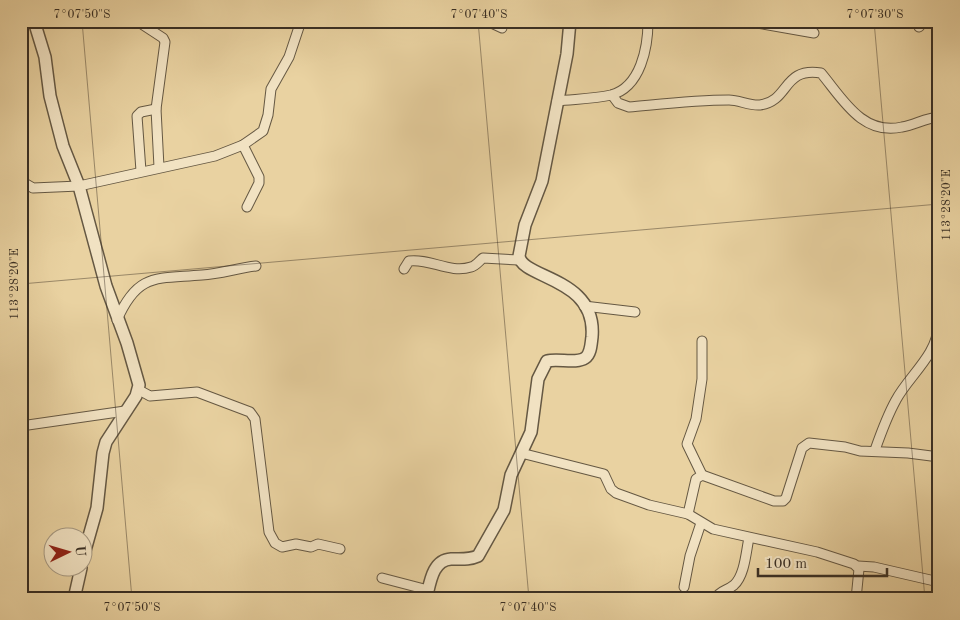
<svg xmlns="http://www.w3.org/2000/svg" width="960" height="620" font-family="'Old Standard TT',serif">
<style>
.lines{fill:none;stroke-linecap:round;stroke-linejoin:round}
.minor-casing{stroke:#655843;stroke-width:11}
.tertiary-casing{stroke:#655843;stroke-width:14}
.minor{stroke:#f1e2c2;stroke-width:9}
.tertiary{stroke:#f1e2c2;stroke-width:11}
.ticks{fill:none;stroke:#392f24;stroke-width:1;stroke-opacity:0.45}
.neatline{fill:none;stroke:#392f24;stroke-width:2}
.ticks-label{font-size:12px;text-anchor:middle;fill:#392f24}
</style>
<rect width="100%" height="100%" fill="#e9d2a1"/>
<filter id="stains"><feTurbulence type="fractalNoise" baseFrequency=".004" numOctaves="4"/><feColorMatrix values="0 0 0 0 .2 0 0 0 0 .09 0 0 0 0 .02 0 0 0 .5 -.17"/></filter>
<radialGradient id="worn" r=".72"><stop offset=".6" stop-color="#630" stop-opacity="0"/><stop offset="1" stop-color="#630" stop-opacity=".3"/></radialGradient>
<g class="lines">
<defs>
<g id="minor">
<polyline points="137,21 163,38 165,42 156,109 159,167"/>
<polyline points="487,21 502,28"/>
<polyline points="706,21 751,22 814,33"/>
<polyline points="934,21 939,25"/>
<polyline points="919,27 924,21"/>
<path d="M612,95L618,103L629,107C662,104 695,100 729,100C739,100 750,106 760,105C790,101 782,67 821,73C842,98 862,136 902,127C915,125 925,118 939,117"/>
<path d="M557,101C574,99 594,99 611,95C641,87 648,47 648,21"/>
<polyline points="243,145 259,177 259,183 247,207"/>
<polyline points="141,171 137,116 141,112 156,109"/>
<polyline points="21,181 33,188 79,186 215,156 243,145 263,131 268,115 271,89 289,57 301,21"/>
<path d="M404,269L409,261C430,258 450,274 471,267C476,266 479,261 483,258L519,260"/>
<polyline points="584,306 635,312"/>
<path d="M117,320C138,272 157,279 202,275C220,274 238,268 256,266"/>
<polyline points="702,341 702,379 696,419 687,444 702,475"/>
<polyline points="139,390 150,396 197,392 250,412 255,419 269,532 275,543 282,547 296,544 311,547 318,544 340,549"/>
<polyline points="21,426 125,411"/>
<path d="M875,450C881,433 887,416 896,400C908,377 938,354 938,326"/>
<polyline points="521,453 604,474 611,489 616,493 649,505 688,514 713,529 817,552 854,564 859,569 856,599"/>
<polyline points="688,514 696,479 702,475 774,501 783,501 786,498 802,448 809,443 845,447 860,451 908,453 939,457"/>
<polyline points="858,566 874,567 939,582"/>
<polyline points="382,578 428,590"/>
<polyline points="684,587 690,556 701,523"/>
<path d="M715,599C720,590 727,591 734,585C745,575 746,551 749,538"/>
</g>
<g id="tertiary">
<polyline points="34,21 45,57 50,96 63,146 79,186 106,286 127,343 139,385 136,396 106,442 103,453 97,508 82,561"/>
<polyline points="74,599 81,568"/>
<path d="M426,599C430,584 432,560 451,559C462,559 469,560 478,556L504,510L511,475L531,432L538,379L547,361C558,358 576,364 585,358C591,354 591,344 592,337C597,277 522,279 519,256L525,225L542,181L567,54L570,21"/>
</g>
</defs>
<use href="#minor" class="minor-casing"/>
<use href="#tertiary" class="tertiary-casing"/>
<use href="#minor" class="minor"/>
<use href="#tertiary" class="tertiary"/>
</g>
<path class="ticks" d="M82,21L132,599M478,21L529,599M874,21L925,599M21,284L939,204"/>
<rect width="960" height="620" fill="none" stroke="#e9d2a1" stroke-width="55"/>
<g transform="translate(68 552) rotate(85)"><circle r="24" fill="#f1e2c2" stroke="#a79a83"/>
<path d="M0-4L9 19L0 12L-9 19Z" fill="#8f2418"/>
<text y="-8" font-size="14" font-weight="bold" text-anchor="middle" fill="#392f24">U</text>
</g>
<path d="M758 568v8h129v-8" fill="none" stroke="#392f24" stroke-width="2.5"/>
<text x="765" y="568" font-size="15" fill="#392f24" stroke="#f1e2c2" stroke-width="4" paint-order="stroke">100 m</text>
<rect x="28" y="28" width="904" height="564" class="neatline"/>
<g class="ticks-label">
<text x="82" y="18">7°07'50"S</text>
<text x="479" y="18">7°07'40"S</text>
<text x="875" y="18">7°07'30"S</text>
<text transform="translate(946 205) rotate(-90)" y="4">113°28'20"E</text>
<text transform="translate(14 284) rotate(-90)" y="4">113°28'20"E</text>
<text x="132" y="611">7°07'50"S</text>
<text x="528" y="611">7°07'40"S</text>
</g>
<rect width="100%" height="100%" filter="url(#stains)"/>
<rect width="100%" height="100%" fill="url(#worn)"/>
</svg>
